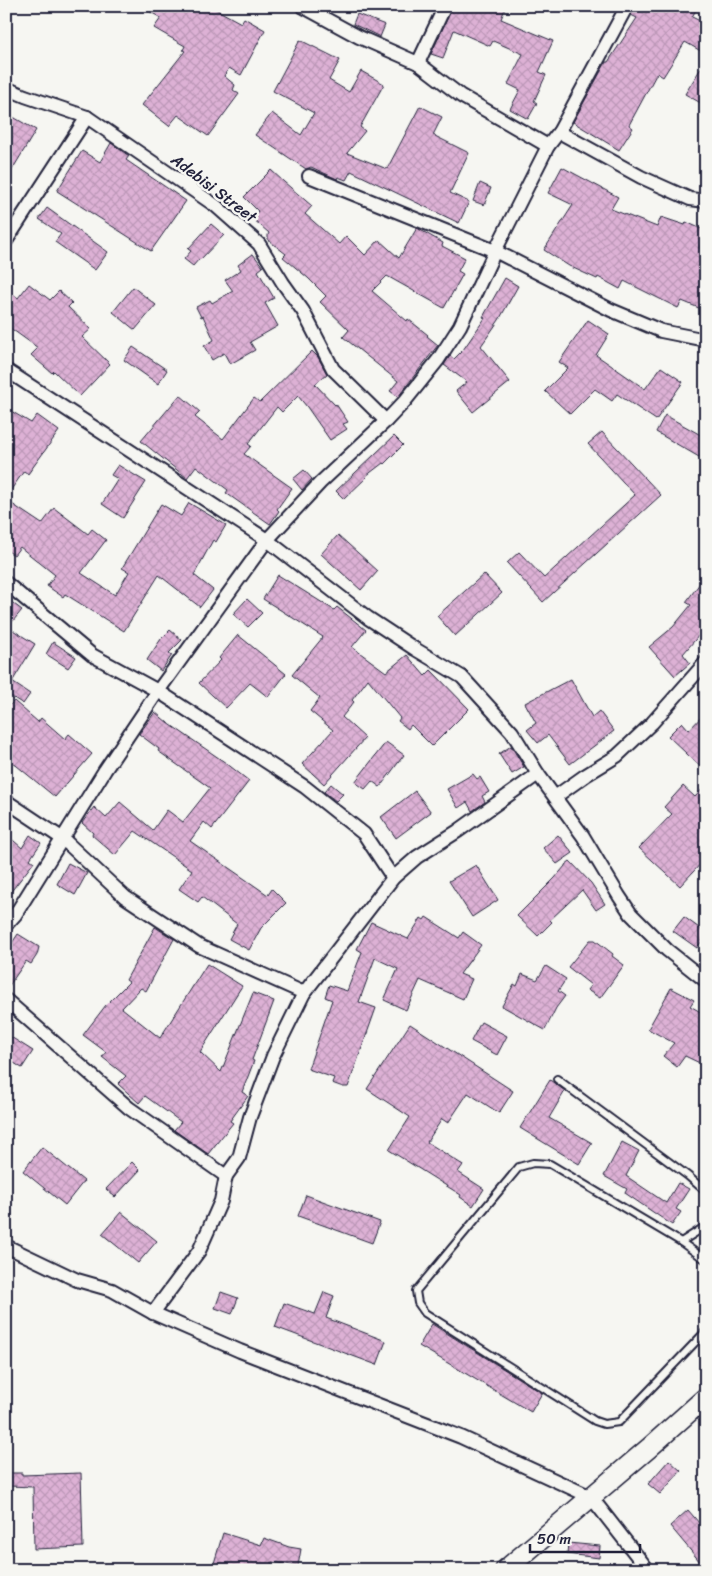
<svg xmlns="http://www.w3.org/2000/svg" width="712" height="1576" font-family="Sriracha,sans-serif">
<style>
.building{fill:url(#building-cross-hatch);stroke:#22223b}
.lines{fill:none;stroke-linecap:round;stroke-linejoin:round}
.lane-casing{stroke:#22223b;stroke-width:10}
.street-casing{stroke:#22223b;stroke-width:16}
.secondary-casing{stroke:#22223b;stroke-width:22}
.lane{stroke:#f6f6f2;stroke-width:6}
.street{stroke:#f6f6f2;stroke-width:12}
.secondary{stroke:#f6f6f2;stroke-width:19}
.labels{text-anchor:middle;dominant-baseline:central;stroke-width:5;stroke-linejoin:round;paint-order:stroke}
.street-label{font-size:16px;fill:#22223b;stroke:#f6f6f2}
</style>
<defs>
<pattern id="building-cross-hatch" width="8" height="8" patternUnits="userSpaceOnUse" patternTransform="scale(1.25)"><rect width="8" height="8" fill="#ddb1d5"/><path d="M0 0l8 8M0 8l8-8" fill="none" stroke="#bd98b8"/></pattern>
</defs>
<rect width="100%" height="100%" fill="#f6f6f2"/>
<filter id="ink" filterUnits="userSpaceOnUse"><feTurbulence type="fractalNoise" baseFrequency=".02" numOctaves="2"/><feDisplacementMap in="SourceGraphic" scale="10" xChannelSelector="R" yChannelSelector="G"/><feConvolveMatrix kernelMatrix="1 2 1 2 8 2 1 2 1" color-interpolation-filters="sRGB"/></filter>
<g filter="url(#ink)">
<g class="building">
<polygon points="140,6 210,6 241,23 244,18 265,30 241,75 229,68 224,76 235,85 233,90 239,94 208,136 178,115 169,126 142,105 185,51 183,50 185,46 154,28 161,18"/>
<polygon points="453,6 506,6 501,19 553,41 539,72 546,75 534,101 537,103 528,119 510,109 520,90 508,84 523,54 493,41 490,46 454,30 443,58 431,54"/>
<polygon points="635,6 698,6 692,17 706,24 706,54 685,42 663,77 657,73 629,125 633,128 619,150 573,122 606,62 608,62 637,18 631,15"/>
<polygon points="357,14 385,25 380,37 353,24"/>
<polygon points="300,40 340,60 329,80 349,92 361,71 384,84 360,127 365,131 347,153 387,169 420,106 442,117 433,135 469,153 450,193 469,202 459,223 351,171 346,180 338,177 337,179 311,167 306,169 255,135 272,113 301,135 314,113 273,91"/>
<polygon points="706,60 706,106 685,94"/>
<polygon points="6,113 36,130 6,180"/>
<polygon points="111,143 129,156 126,160 186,201 151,251 57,191 82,151 100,162"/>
<polygon points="562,167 618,197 611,209 657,227 661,217 685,225 686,222 706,231 699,248 706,251 706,311 682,301 678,308 624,281 620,289 598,277 597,279 569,266 544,250 573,205 548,193"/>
<polygon points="271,170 284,182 312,206 305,214 339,244 346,236 365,255 379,240 399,258 417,228 443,243 442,246 465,258 458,271 463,274 444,308 387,276 372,291 407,321 408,319 428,335 427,336 438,345 398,397 390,391 398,381 343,337 349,330 320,302 326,296 308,278 283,257 286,254 268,240 268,235 269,233 252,218 258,211 244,197"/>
<polygon points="480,183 491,188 484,205 473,201"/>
<polygon points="47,208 108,252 95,270 55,242 61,234 39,219"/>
<polygon points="211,224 224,235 200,260 199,259 193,266 184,259 191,251 188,249"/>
<polygon points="253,254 263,267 258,271 274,298 265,303 278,326 250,342 255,350 230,364 224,353 212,360 204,346 214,340 203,316 201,317 196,307 210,300 212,303 233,291 225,280 241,270 238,265"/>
<polygon points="505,278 518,286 499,320 481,346 510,382 473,412 456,391 467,382 444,365 450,356 454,359 463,350 485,318 483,317"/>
<polygon points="29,284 50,300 59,291 72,303 68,307 91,329 82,337 110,364 80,396 54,371 52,373 31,355 38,348 6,325 6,303 13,294 18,298"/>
<polygon points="133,287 156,305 135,330 113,312"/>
<polygon points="588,320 609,334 596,355 645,389 661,367 683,382 656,420 617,394 612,401 595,389 570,414 545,391 568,368 559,362"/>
<polygon points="133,347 167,370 158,384 124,360"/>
<polygon points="312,351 318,357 327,374 315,384 335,405 336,404 348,422 343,424 347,429 330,440 307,407 298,396 282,412 277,407 248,444 251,446 244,454 292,488 277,509 279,511 270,524 226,493 228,490 196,466 187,478 141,441 180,395 200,412 195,417 223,439 254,398 260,402"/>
<polygon points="6,408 31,423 37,415 59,431 28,474 24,471 6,497"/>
<polygon points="665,415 706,438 706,445 699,457 656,432"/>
<polygon points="602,432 661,495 543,602 507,563 519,552 544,578 635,495 588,444"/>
<polygon points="394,436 403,445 384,464 383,463 366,476 367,477 344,499 336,491"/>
<polygon points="118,465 146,482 123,518 102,504 118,479 111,475"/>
<polygon points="304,470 312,479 302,490 293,479"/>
<polygon points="6,500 42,524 54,508 88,534 92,529 106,540 81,573 115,595 129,572 122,568 161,504 181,516 189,503 226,525 216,542 213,540 194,575 213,590 200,607 159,575 124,631 65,594 63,597 47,586 55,575 20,547 14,555 6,550"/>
<polygon points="338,535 378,571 361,590 321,554"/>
<polygon points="484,574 502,593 455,636 437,616"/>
<polygon points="278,575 334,610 337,607 366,630 352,647 386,672 407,655 425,676 431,670 469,709 432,746 411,725 408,729 398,721 400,718 368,679 352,700 354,702 342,717 365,738 324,784 302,764 333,730 310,711 320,698 292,675 323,637 263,599"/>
<polygon points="706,575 706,627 683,654 690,663 675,676 649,647 673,627 691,605 686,602"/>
<polygon points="6,598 22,610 8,627 35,644 12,682 30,694 23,704 6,693"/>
<polygon points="247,599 262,613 248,627 233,614"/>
<polygon points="170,630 182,640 169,653 172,655 161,671 147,660 161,639"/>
<polygon points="238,635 286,674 268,697 250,683 226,708 199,683 221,660 219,658"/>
<polygon points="53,642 76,657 68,668 46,654"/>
<polygon points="571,679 592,717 599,711 614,731 570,764 548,735 538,743 527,730 536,723 525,703"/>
<polygon points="14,701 38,722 41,718 65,739 69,734 92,754 55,797 6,757 6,709"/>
<polygon points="155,712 168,723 226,763 249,781 212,829 204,822 190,841 268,895 272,889 286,903 261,928 249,950 229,939 237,924 202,897 198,902 179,889 192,870 135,831 115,855 92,835 93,833 82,823 94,807 106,818 120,802 153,830 167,810 183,822 210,788 158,751 159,749 139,734"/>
<polygon points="706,712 706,772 668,736 682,722 689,730"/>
<polygon points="386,742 404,755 380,787 372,781 365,789 355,782"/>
<polygon points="511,746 524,767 512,774 499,754"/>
<polygon points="473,774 477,779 480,777 489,792 482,796 485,802 472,811 467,802 458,808 447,789"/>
<polygon points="331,784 343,794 336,801 324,792"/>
<polygon points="706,785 706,858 680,886 639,848 672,814 664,807 683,786 695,797"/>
<polygon points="415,791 431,812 396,838 381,817"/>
<polygon points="6,834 22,848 30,835 41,843 30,859 34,862 6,898"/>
<polygon points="558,835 573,853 557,864 543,848"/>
<polygon points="570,861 591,883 605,904 596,910 582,890 550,920 552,922 538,936 517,916 555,878 565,866 565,865"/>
<polygon points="68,863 87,873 75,895 57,884"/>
<polygon points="476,865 498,900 472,917 449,881"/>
<polygon points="426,917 459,938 463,932 481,945 460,974 472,979 463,999 420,980 406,1010 384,1000 398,969 375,958 359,1002 376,1008 348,1087 343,1087 332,1083 334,1078 308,1069 332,1000 325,997 329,985 347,991 362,952 357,949 371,922 408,939 421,918 424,920"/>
<polygon points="684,917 706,933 706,935 697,948 673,931"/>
<polygon points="155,927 174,939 146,991 141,988 122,1008 160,1038 207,964 242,986 200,1052 221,1072 253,993 274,1001 252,1060 254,1061 242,1092 248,1096 230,1121 233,1123 208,1154 174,1130 181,1122 145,1096 139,1103 118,1084 126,1076 102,1057 106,1052 83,1035 106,1005 129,982 126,980"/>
<polygon points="18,934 39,947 37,955 31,964 26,961 6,990 6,952"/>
<polygon points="590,940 595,940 613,954 612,956 624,965 600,998 587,990 591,985 568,967"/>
<polygon points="546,966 566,979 558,991 565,996 556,1008 545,1030 502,1006 514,984 517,986 522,974 537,980"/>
<polygon points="671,988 694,1000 690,1006 706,1015 706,1066 685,1056 677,1067 663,1056 674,1043 648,1029"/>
<polygon points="481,1022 507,1036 497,1055 471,1041"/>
<polygon points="410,1024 513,1091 499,1113 468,1093 448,1123 442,1119 427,1142 463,1165 458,1172 484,1189 473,1206 460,1197 461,1195 389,1150 410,1117 367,1089"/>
<polygon points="6,1034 33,1051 22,1068 6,1058"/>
<polygon points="550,1080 565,1091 549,1118 592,1143 579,1164 520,1128"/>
<polygon points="622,1142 639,1151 626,1176 666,1203 678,1183 689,1189 676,1209 681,1212 672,1225 625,1193 627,1189 604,1176"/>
<polygon points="42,1147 84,1181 65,1205 23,1171"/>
<polygon points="132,1162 140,1170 115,1197 106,1189"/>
<polygon points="306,1195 380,1222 372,1243 298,1216"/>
<polygon points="121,1212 157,1241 138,1263 102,1234"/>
<polygon points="221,1292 238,1298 232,1314 215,1308"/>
<polygon points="324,1292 334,1296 326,1318 386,1341 377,1365 275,1327 284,1303 315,1314"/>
<polygon points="432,1324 542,1393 531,1412 419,1346"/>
<polygon points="669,1460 681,1471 660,1494 648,1484"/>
<polygon points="9,1473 22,1473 22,1475 81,1473 83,1547 34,1549 33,1487 9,1486"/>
<polygon points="688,1510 706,1531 706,1569 670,1526"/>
<polygon points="223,1533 261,1545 264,1538 289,1547 301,1549 298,1566 272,1562 269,1570 212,1570"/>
<polygon points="568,1543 600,1546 599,1558 567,1554"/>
</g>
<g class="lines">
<defs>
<g id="lane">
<polyline points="557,1079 688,1176 705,1191 706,1194"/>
<polyline points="681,1242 706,1226"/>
<polyline points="706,1260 681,1242 550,1164 533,1163 519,1167 416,1291 418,1303 425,1313 595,1421 604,1424 619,1422 706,1331"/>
</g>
<g id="street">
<polyline points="302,6 359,37 418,63 461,96 548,146"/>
<polyline points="418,63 445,6"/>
<polyline points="6,88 25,96 87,117 216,206 259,244 283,283 303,311 333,369 386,421"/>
<polyline points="559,132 641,177 690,199 706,201"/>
<polyline points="309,176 495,251 611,310 661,331 706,340"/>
<polyline points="6,241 87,117"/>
<polyline points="6,370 267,540 368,618 415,649 462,677 512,732 538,774 583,836 619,896 631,914 667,950 706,981"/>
<polyline points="6,583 92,655 158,691 305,787 364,834 393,878"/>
<polyline points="555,797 586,775 617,756 652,723 706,662"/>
<polyline points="6,801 63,839 125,897 199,946 304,993"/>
<polyline points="6,925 15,915 105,770 158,691 267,540 320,483 386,421 405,401 438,360 460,326 495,251 548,146 559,132 627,6"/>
<polyline points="6,1000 129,1108 226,1176"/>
<polyline points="6,1246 77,1280 112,1290 153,1313 240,1351 461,1437 591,1497 648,1570"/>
<polyline points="153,1313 199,1251 221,1201 226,1176 239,1158 250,1117 273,1056 304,993 393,878 417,857 458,831 538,774"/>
</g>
<polyline id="secondary" points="505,1570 649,1448 706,1397"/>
</defs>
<use href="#lane" class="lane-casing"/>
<use href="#street" class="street-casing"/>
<use href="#secondary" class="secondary-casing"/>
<use href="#lane" class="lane"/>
<use href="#street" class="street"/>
<use href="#secondary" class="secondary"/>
</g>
</g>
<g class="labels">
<g class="street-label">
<text transform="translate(214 188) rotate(37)">Adebisi Street</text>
</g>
</g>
<rect width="712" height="1576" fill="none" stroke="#f6f6f2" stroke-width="25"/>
<rect x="12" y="12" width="687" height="1551" fill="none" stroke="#22223b" stroke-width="2" filter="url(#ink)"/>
<path d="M530 1544v8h110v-8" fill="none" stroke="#22223b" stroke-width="2.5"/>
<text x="537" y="1544" font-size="15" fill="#22223b" stroke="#f6f6f2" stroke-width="4" paint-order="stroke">50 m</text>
</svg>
